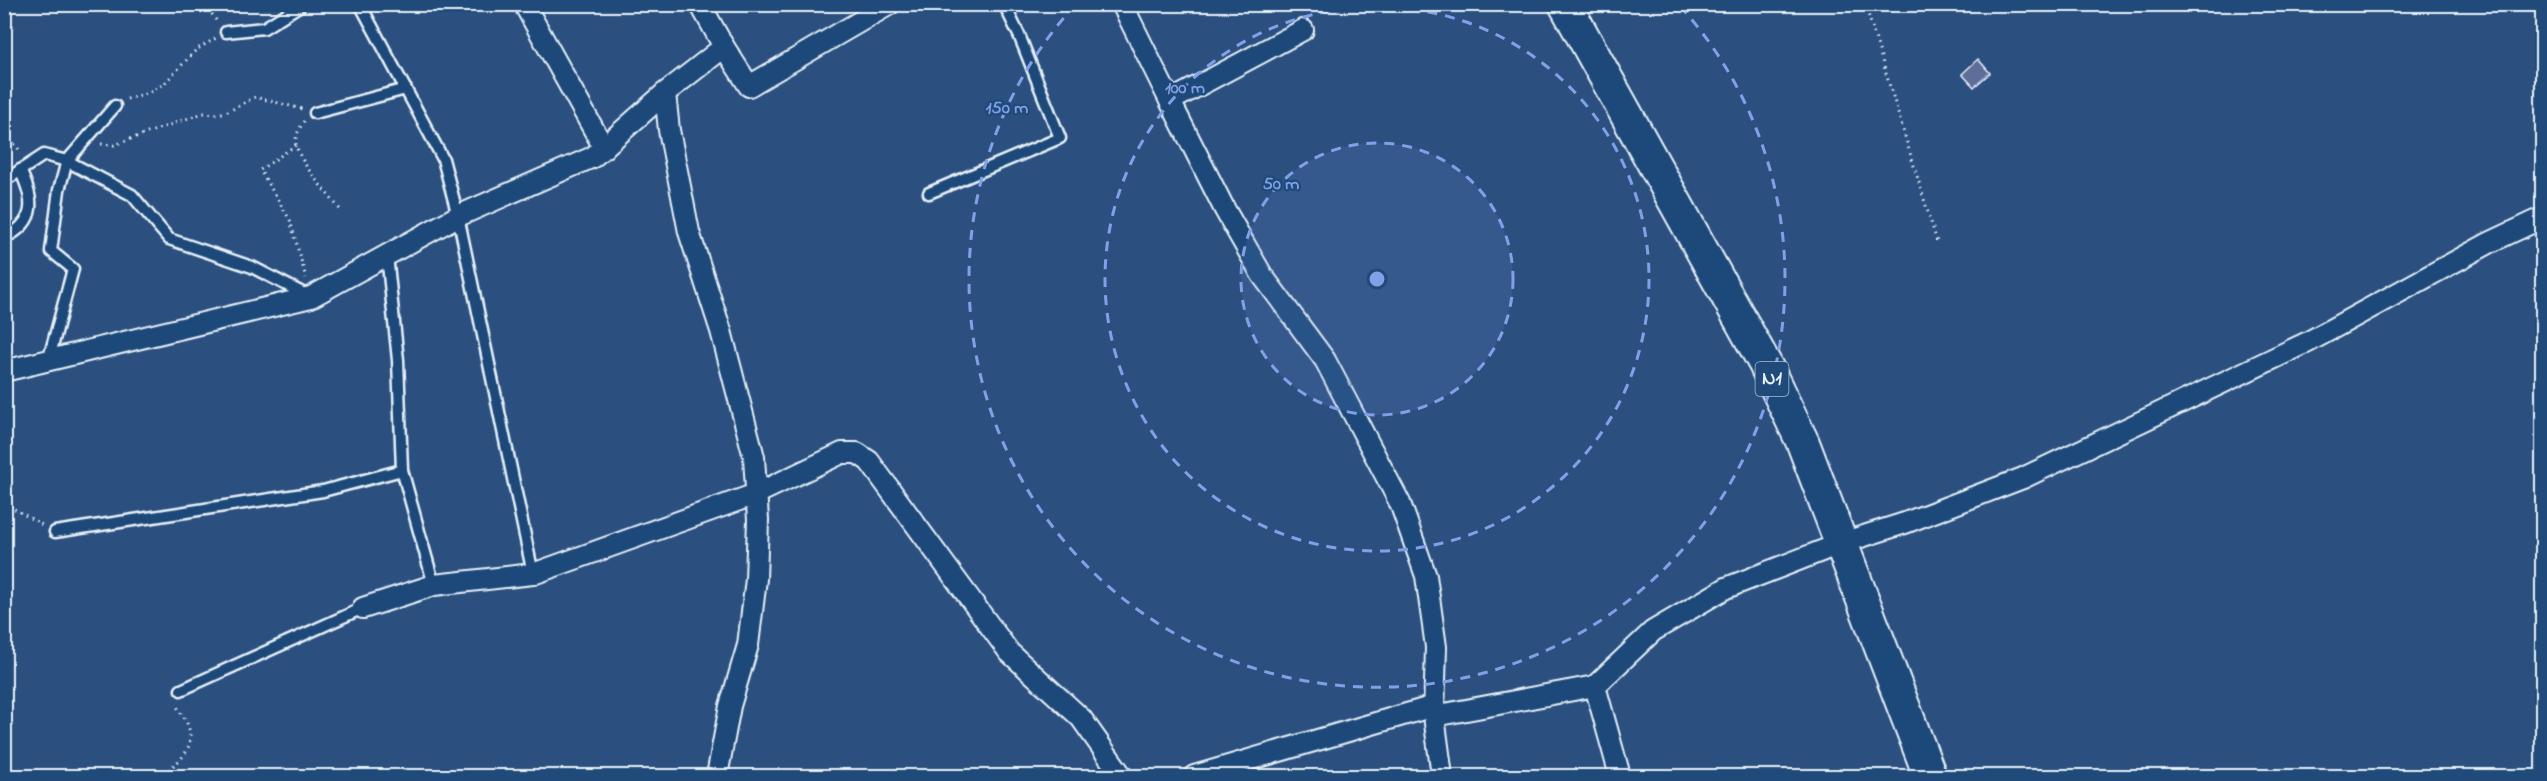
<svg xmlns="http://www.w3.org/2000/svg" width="2547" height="781" font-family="'Indie Flower',sans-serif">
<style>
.building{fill:#5e6d99;stroke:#e8f1f8;stroke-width:1.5}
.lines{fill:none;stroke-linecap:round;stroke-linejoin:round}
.lane-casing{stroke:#e8f1f8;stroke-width:15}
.street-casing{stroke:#e8f1f8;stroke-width:24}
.primary-casing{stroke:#e8f1f8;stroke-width:36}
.path{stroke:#e8f1f8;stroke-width:3;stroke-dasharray:1.5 4.5;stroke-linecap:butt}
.lane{stroke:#1f4a7a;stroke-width:10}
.street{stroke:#1f4a7a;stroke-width:20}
.primary{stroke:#1f4a7a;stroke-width:32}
.ring{fill:none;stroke:#82a0e8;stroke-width:3;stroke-dasharray:10 8}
.labels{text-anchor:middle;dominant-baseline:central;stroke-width:4.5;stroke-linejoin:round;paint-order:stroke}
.shield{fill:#1f4a7a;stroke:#acbfd2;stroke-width:1.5}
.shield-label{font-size:20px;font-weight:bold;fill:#e8f1f8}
.centre{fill:#82a0e8;stroke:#1f4a7a;stroke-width:3}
.ring-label{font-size:18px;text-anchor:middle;font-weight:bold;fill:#82a0e8;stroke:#1f4a7a;stroke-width:4.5;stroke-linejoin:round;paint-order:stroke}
</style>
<rect width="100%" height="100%" fill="#2b5080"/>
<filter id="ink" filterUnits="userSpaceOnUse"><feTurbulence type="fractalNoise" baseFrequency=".0167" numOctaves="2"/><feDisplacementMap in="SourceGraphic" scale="12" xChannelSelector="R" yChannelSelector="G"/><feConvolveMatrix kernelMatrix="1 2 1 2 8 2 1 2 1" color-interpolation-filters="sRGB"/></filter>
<g filter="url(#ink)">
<polygon class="building" points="1978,59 1990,73 1974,87 1962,74"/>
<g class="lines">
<defs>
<g id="lane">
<polyline points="360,4 443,159 458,216 533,574"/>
<polyline points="226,32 264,28 302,4"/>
<polyline points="315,113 406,89"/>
<polyline points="4,181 44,155 67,161 115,106"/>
<polyline points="929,193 1060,138 1019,35 1004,4"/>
<path d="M4,238C38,222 34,199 20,170"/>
<polyline points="387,255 398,360 402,470 434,585"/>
<polyline points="48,362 73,269 51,251 59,190 67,161 132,195 169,239 252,267 308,296"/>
<polyline points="55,532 323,491 402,470"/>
<polyline points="181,690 363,608"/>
</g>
<g id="street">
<polyline points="524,4 604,148"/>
<polyline points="700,4 724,47 665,93 669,130 689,232 721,331 754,457 758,520 756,579 748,645 730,706 717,776"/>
<polyline points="1122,4 1170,101"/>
<polyline points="1303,30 1170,101 1225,210 1262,275 1325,360 1400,503 1426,576 1436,647 1434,716 1442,776"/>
<polyline points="724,47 749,86 890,4"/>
<polyline points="4,371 311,297 458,216 593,157 665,93"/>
<polyline points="363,608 434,585 533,574 756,494 842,453 857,453 869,461 1009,652 1081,718 1122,776"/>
<polyline points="1434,716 1595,686"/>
<polyline points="1194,776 1434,706"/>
<polyline points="1620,776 1595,686 1653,631 1726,588 1842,543 1905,523 2023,478 2308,342 2489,243 2542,218"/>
</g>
<polyline id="primary" points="1565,4 1765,364 1803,443 1930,776"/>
</defs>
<use href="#lane" class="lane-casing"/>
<use href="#street" class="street-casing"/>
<use href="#primary" class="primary-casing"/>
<g class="path">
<polyline points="205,4 218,23"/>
<polyline points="1865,4 1937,242"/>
<polyline points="127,99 148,93 164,84 196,50 216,38"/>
<path d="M304,121C300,128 295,135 296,144C299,163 330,196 342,212"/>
<polyline points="4,137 16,145 21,153"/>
<polyline points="101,144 114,145 203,113 219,114 231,110 255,97 302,109"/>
<polyline points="296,145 260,170 290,220 306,278"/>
<polyline points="4,503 44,526"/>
<path d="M158,776C179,763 200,748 185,719C181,713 178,710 176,703"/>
</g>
<use href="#lane" class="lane"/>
<use href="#street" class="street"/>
<use href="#primary" class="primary"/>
</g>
</g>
<circle cx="1377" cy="279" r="136" fill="#82a0e8" fill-opacity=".12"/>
<g class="ring">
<circle cx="1377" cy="279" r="136"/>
<circle cx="1377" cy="279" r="272"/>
<path d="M1680 6A408 408 0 1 1 1074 6"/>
</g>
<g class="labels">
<rect class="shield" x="1755.5" y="362" width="33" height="34" rx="4.5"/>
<g class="shield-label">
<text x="1772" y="379">N1</text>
</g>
</g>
<circle cx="1377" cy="279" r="9" class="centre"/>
<g class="ring-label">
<text x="1185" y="93">100 m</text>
<text x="1007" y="113">150 m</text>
<text x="1281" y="189">50 m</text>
</g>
<rect width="2547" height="781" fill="none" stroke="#1f4a7a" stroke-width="24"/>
<rect x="12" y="12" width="2523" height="757" fill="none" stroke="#e8f1f8" stroke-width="2" filter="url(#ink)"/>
</svg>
